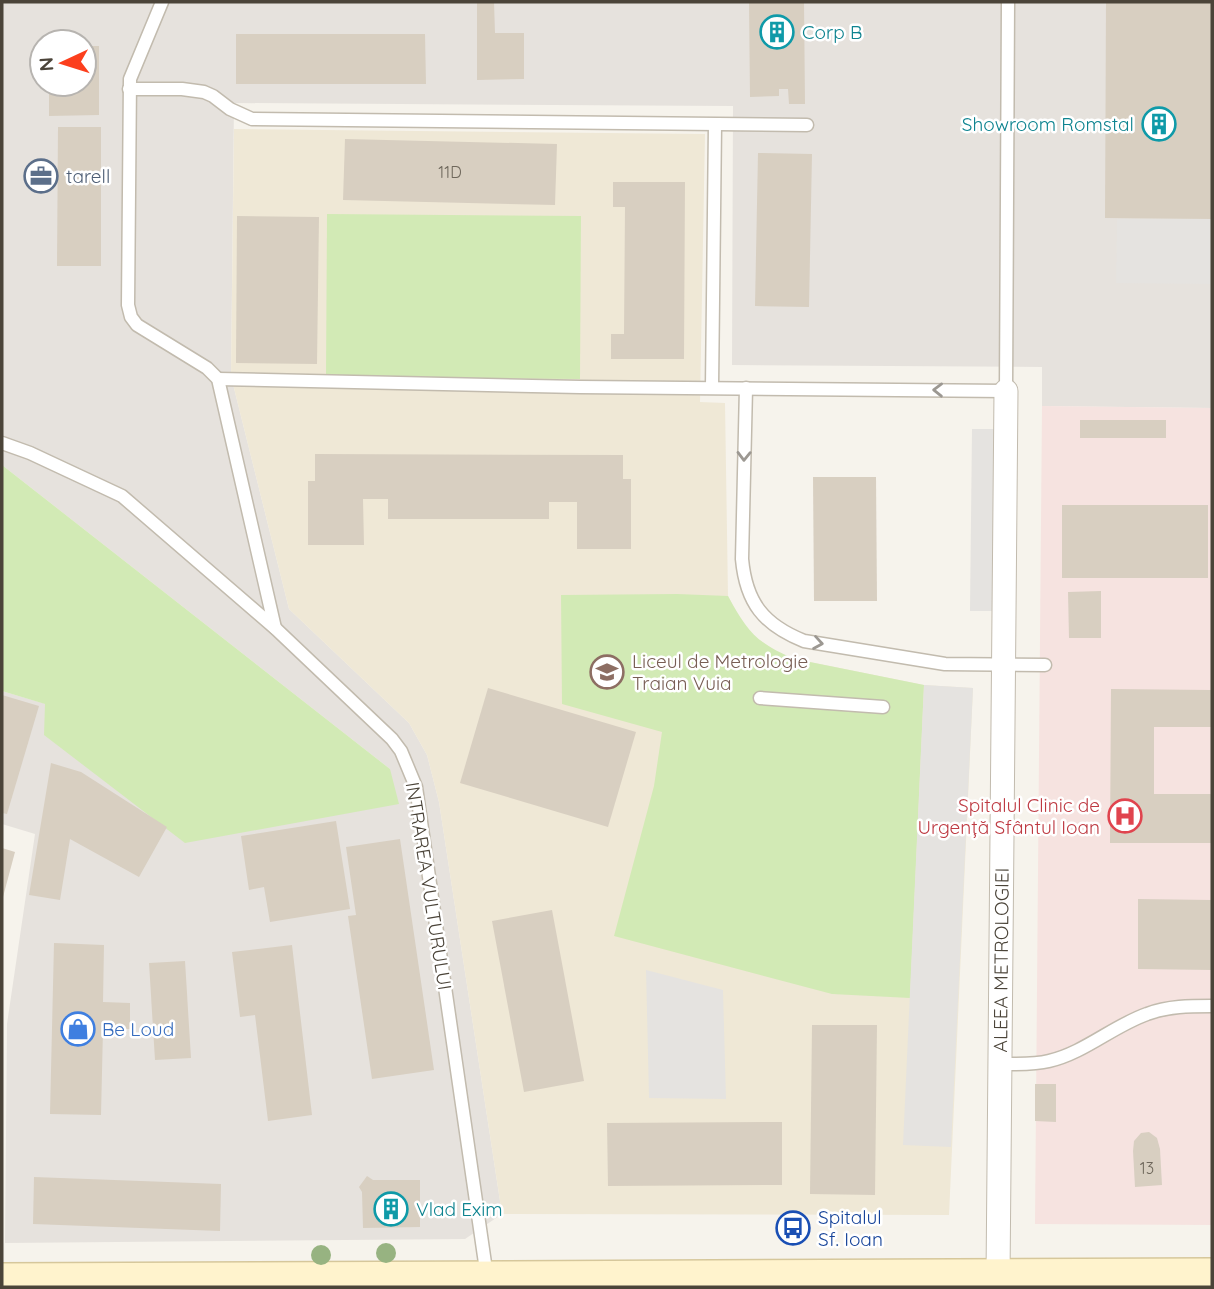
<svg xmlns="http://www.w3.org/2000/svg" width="1214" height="1289" font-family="Quicksand,sans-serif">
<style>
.industrial{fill:#e6e2dd;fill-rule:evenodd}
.education{fill:#efe8d6}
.medical{fill:#f6e3e0}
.green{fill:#d2eab5}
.parking{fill:#e5e3e0}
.building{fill:#d8cfc1}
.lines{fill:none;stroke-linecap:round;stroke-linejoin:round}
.service-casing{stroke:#c2bbae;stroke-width:15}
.minor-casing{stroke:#c2bbae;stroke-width:25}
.secondary-casing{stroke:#d6c79b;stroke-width:36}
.service{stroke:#fff;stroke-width:12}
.minor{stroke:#fff;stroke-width:23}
.secondary{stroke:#fff3cd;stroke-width:33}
.tree{fill:#97b381}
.oneway{stroke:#9c9892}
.labels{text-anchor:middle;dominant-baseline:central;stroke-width:5;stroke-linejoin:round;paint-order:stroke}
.number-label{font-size:16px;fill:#6e675b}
.culture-label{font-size:19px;fill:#0d838f;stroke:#fff;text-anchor:start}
.service-label{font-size:19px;fill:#4e5e75;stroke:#fff;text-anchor:start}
.education-label{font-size:19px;fill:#785e54;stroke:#fff;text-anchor:start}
.health-label{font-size:19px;fill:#be3a42;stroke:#fff;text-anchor:end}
.street-label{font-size:19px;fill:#4b4439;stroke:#fff}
.shop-label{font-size:19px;fill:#366cbe;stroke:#fff;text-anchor:start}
.transit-label{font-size:19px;fill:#164399;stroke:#fff;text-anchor:start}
</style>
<rect width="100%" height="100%" fill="#f6f3ec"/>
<path class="industrial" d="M2,2H1212V408L1042,406V367L732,365L733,106L234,103L231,376L289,609L409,723L427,755L439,802L502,1214L465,1239L5,1243L7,1024L35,834L2,824V691L46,704L390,769L2,465ZM42,42H84V84H42Z"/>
<polygon class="education" points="234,129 705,134 700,402 725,403 728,596 743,624 755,637 777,652 795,659 924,685 973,688 949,1215 502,1214 439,802 427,755 409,723 289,609 231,376"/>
<polygon class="medical" points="1042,406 1212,408 1212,1225 1035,1224"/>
<g class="green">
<polygon points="327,214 581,216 580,379 326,377"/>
<polygon points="2,465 390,769 399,804 185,843 44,735 45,704 2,691"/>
<path d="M677,594L728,596C747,631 757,644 795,659L924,685L910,998L832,994L614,936L654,786L662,732L562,704L561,595Z"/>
</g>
<g class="parking">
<polygon points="1117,219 1212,219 1212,284 1116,283"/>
<polygon points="972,429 997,429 995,611 970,611"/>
<polygon points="924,685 973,688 951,1147 903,1145"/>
<polygon points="646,970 723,990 726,1099 649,1098"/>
</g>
<g class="building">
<polygon points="477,2 494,2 495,33 524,33 524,79 477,80"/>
<polygon points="749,2 804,2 805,104 789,104 788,89 779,89 779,96 750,97"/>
<polygon points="1106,2 1212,2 1212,219 1105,218"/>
<polygon points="236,34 425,34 426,84 236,84"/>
<polygon points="84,46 99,46 99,115 49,116 49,84 84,84"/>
<polygon points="58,127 101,127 101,266 57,266"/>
<polygon points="345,139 557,144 555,205 343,200"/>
<polygon points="758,153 812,154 809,307 755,306"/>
<polygon points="613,182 685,182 684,359 611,359 611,334 624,334 625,207 613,207"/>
<polygon points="237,216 319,217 317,364 236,363"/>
<rect x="1080" y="420" width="86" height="18"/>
<polygon points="315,454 623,455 623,479 631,479 631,549 577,549 577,502 549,502 549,519 388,519 388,499 363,499 364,545 308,545 308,481 315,481"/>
<polygon points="813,477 876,477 877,601 814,601"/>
<rect x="1062" y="505" width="146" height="73"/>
<polygon points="1101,591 1101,638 1069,638 1068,592"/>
<polygon points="488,688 636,732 608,827 460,783"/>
<polygon points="1111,689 1212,690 1212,727 1154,727 1154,794 1212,794 1212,843 1110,843"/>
<polygon points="2,695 39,706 7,814 2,813"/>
<polygon points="51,763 81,772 167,827 139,877 70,839 60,900 29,895"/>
<polygon points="336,821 350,909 270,922 264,887 249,890 241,836"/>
<polygon points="400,839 434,1070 372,1079 348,916 356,915 346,847"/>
<polygon points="2,848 15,852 3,897 2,897"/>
<polygon points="1138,899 1212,900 1212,970 1138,969"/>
<polygon points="552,910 584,1081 524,1092 492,921"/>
<polygon points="54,943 104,945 103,1002 130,1003 130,1029 103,1029 101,1115 50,1114"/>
<polygon points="292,945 312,1115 268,1121 255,1015 240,1017 232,952"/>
<polygon points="185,961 191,1058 155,1060 149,963"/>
<polygon points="812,1025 877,1025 875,1195 810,1194"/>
<polygon points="1035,1084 1056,1084 1056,1122 1035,1121"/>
<polygon points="782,1122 782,1185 608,1186 607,1123"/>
<polygon points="1149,1132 1157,1138 1160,1149 1162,1185 1135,1187 1133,1151 1134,1141 1141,1133"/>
<polygon points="367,1176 373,1180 420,1180 420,1227 363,1228 362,1192 359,1187"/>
<polygon points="34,1177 221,1184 220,1231 33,1224"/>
</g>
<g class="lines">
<defs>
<g id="service">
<polyline points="162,2 130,79 128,305 131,317 137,325 207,368 218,379 275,628"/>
<polyline points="129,89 182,89 204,92 213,96 230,109 252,119 807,125"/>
<polyline points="218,379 580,387 1006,391 1008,2"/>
<polyline points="712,387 715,125"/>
<path d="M746,388L742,559C746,603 764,625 804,641L945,664L1045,665"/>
<polyline points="2,443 30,453 122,496 275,628 392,739 401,751 416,787 487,1277"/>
<polyline points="760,698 883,707"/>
<path d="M1000,1064C1016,1064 1033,1065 1049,1061C1084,1053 1113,1026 1147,1014C1168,1006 1190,1006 1212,1006"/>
</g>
<g id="minor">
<path id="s1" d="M998,1277L1006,391"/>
</g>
<polyline id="secondary" points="2,1280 1212,1275"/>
</defs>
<use href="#service" class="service-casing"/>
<use href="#minor" class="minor-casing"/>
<use href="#secondary" class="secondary-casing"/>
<use href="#service" class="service"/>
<use href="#minor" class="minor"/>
<use href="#secondary" class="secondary"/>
</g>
<g class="tree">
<circle cx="386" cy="1253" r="10"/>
<circle cx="321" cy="1255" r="10"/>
</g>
<defs><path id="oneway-chevron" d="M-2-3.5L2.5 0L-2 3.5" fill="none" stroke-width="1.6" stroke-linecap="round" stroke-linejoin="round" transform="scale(1.75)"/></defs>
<g class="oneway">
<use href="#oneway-chevron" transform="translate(938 390) rotate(-179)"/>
<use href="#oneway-chevron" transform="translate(744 456) rotate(91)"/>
<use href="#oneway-chevron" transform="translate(818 643) rotate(9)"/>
</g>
<defs>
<symbol id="building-ring" viewBox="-11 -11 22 22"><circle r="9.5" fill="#fff" stroke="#0f9aa8" stroke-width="1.5"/><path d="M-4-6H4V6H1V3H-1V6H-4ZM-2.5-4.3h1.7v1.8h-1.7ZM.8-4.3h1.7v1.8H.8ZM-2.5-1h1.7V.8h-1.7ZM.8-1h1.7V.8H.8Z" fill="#0f9aa8"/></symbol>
<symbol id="office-ring" viewBox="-11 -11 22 22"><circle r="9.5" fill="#fff" stroke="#5c6f8a" stroke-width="1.5"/><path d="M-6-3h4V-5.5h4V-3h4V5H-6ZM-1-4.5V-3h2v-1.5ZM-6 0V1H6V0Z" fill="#5c6f8a"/></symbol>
<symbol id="school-ring" viewBox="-11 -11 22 22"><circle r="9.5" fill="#fff" stroke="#8d6e63" stroke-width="1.5"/><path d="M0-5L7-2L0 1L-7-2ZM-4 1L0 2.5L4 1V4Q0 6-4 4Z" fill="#8d6e63"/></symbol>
<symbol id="hospital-ring" viewBox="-11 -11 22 22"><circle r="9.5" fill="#fff" stroke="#e0444e" stroke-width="1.5"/><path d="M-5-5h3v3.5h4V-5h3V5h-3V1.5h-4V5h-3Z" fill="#e0444e"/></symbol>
<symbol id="shop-ring" viewBox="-11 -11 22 22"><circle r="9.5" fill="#fff" stroke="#3f7fe0" stroke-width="1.5"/><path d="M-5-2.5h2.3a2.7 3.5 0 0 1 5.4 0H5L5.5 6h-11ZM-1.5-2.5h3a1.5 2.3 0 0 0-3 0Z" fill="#3f7fe0"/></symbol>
<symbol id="bus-ring" viewBox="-11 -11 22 22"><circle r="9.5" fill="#fff" stroke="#1a4fb4" stroke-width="1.5"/><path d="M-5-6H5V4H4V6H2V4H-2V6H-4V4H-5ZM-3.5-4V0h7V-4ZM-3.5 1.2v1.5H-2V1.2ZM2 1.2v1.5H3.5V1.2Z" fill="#1a4fb4"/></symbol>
</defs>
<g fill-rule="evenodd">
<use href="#building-ring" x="758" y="13" width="38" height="38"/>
<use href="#building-ring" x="1140" y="105" width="38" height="38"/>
<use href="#office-ring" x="22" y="157" width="38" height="38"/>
<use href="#school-ring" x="588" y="653" width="38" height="38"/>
<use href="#hospital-ring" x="1106" y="797" width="38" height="38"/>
<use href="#shop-ring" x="59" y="1010" width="38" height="38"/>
<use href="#building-ring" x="372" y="1190" width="38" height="38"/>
<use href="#bus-ring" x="774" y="1209" width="38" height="38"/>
</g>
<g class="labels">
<g class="number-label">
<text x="450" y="172">11D</text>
<text x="1147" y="1168">13</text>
</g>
<g class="culture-label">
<text x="802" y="32">Corp B</text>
<text x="1134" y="124" text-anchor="end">Showroom Romstal</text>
<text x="416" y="1209">Vlad Exim</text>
</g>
<g class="service-label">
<text x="66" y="176">tarell</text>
</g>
<g class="education-label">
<text x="632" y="661">Liceul de Metrologie<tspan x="632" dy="22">Traian Vuia</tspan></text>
</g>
<g class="health-label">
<text x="1100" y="805">Spitalul Clinic de<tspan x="1100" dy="22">Urgență Sfântul Ioan</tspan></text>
</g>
<g class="street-label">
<text transform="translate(429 886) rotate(81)">INTRAREA VULTURULUI</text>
<text stroke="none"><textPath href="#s1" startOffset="317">ALEEA METROLOGIEI</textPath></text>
</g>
<g class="shop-label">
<text x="102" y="1029">Be Loud</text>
</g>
<g class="transit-label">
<text x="818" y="1217">Spitalul<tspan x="818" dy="22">Sf. Ioan</tspan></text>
</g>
</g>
<rect width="1214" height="1289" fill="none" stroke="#4b4439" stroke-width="7"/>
<g transform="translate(63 63) rotate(266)"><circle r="33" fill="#ffffff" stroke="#b7b4b0" stroke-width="2"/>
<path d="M0-5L12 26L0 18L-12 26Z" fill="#fc3f1d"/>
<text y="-10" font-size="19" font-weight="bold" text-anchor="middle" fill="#4b4439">N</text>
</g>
</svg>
